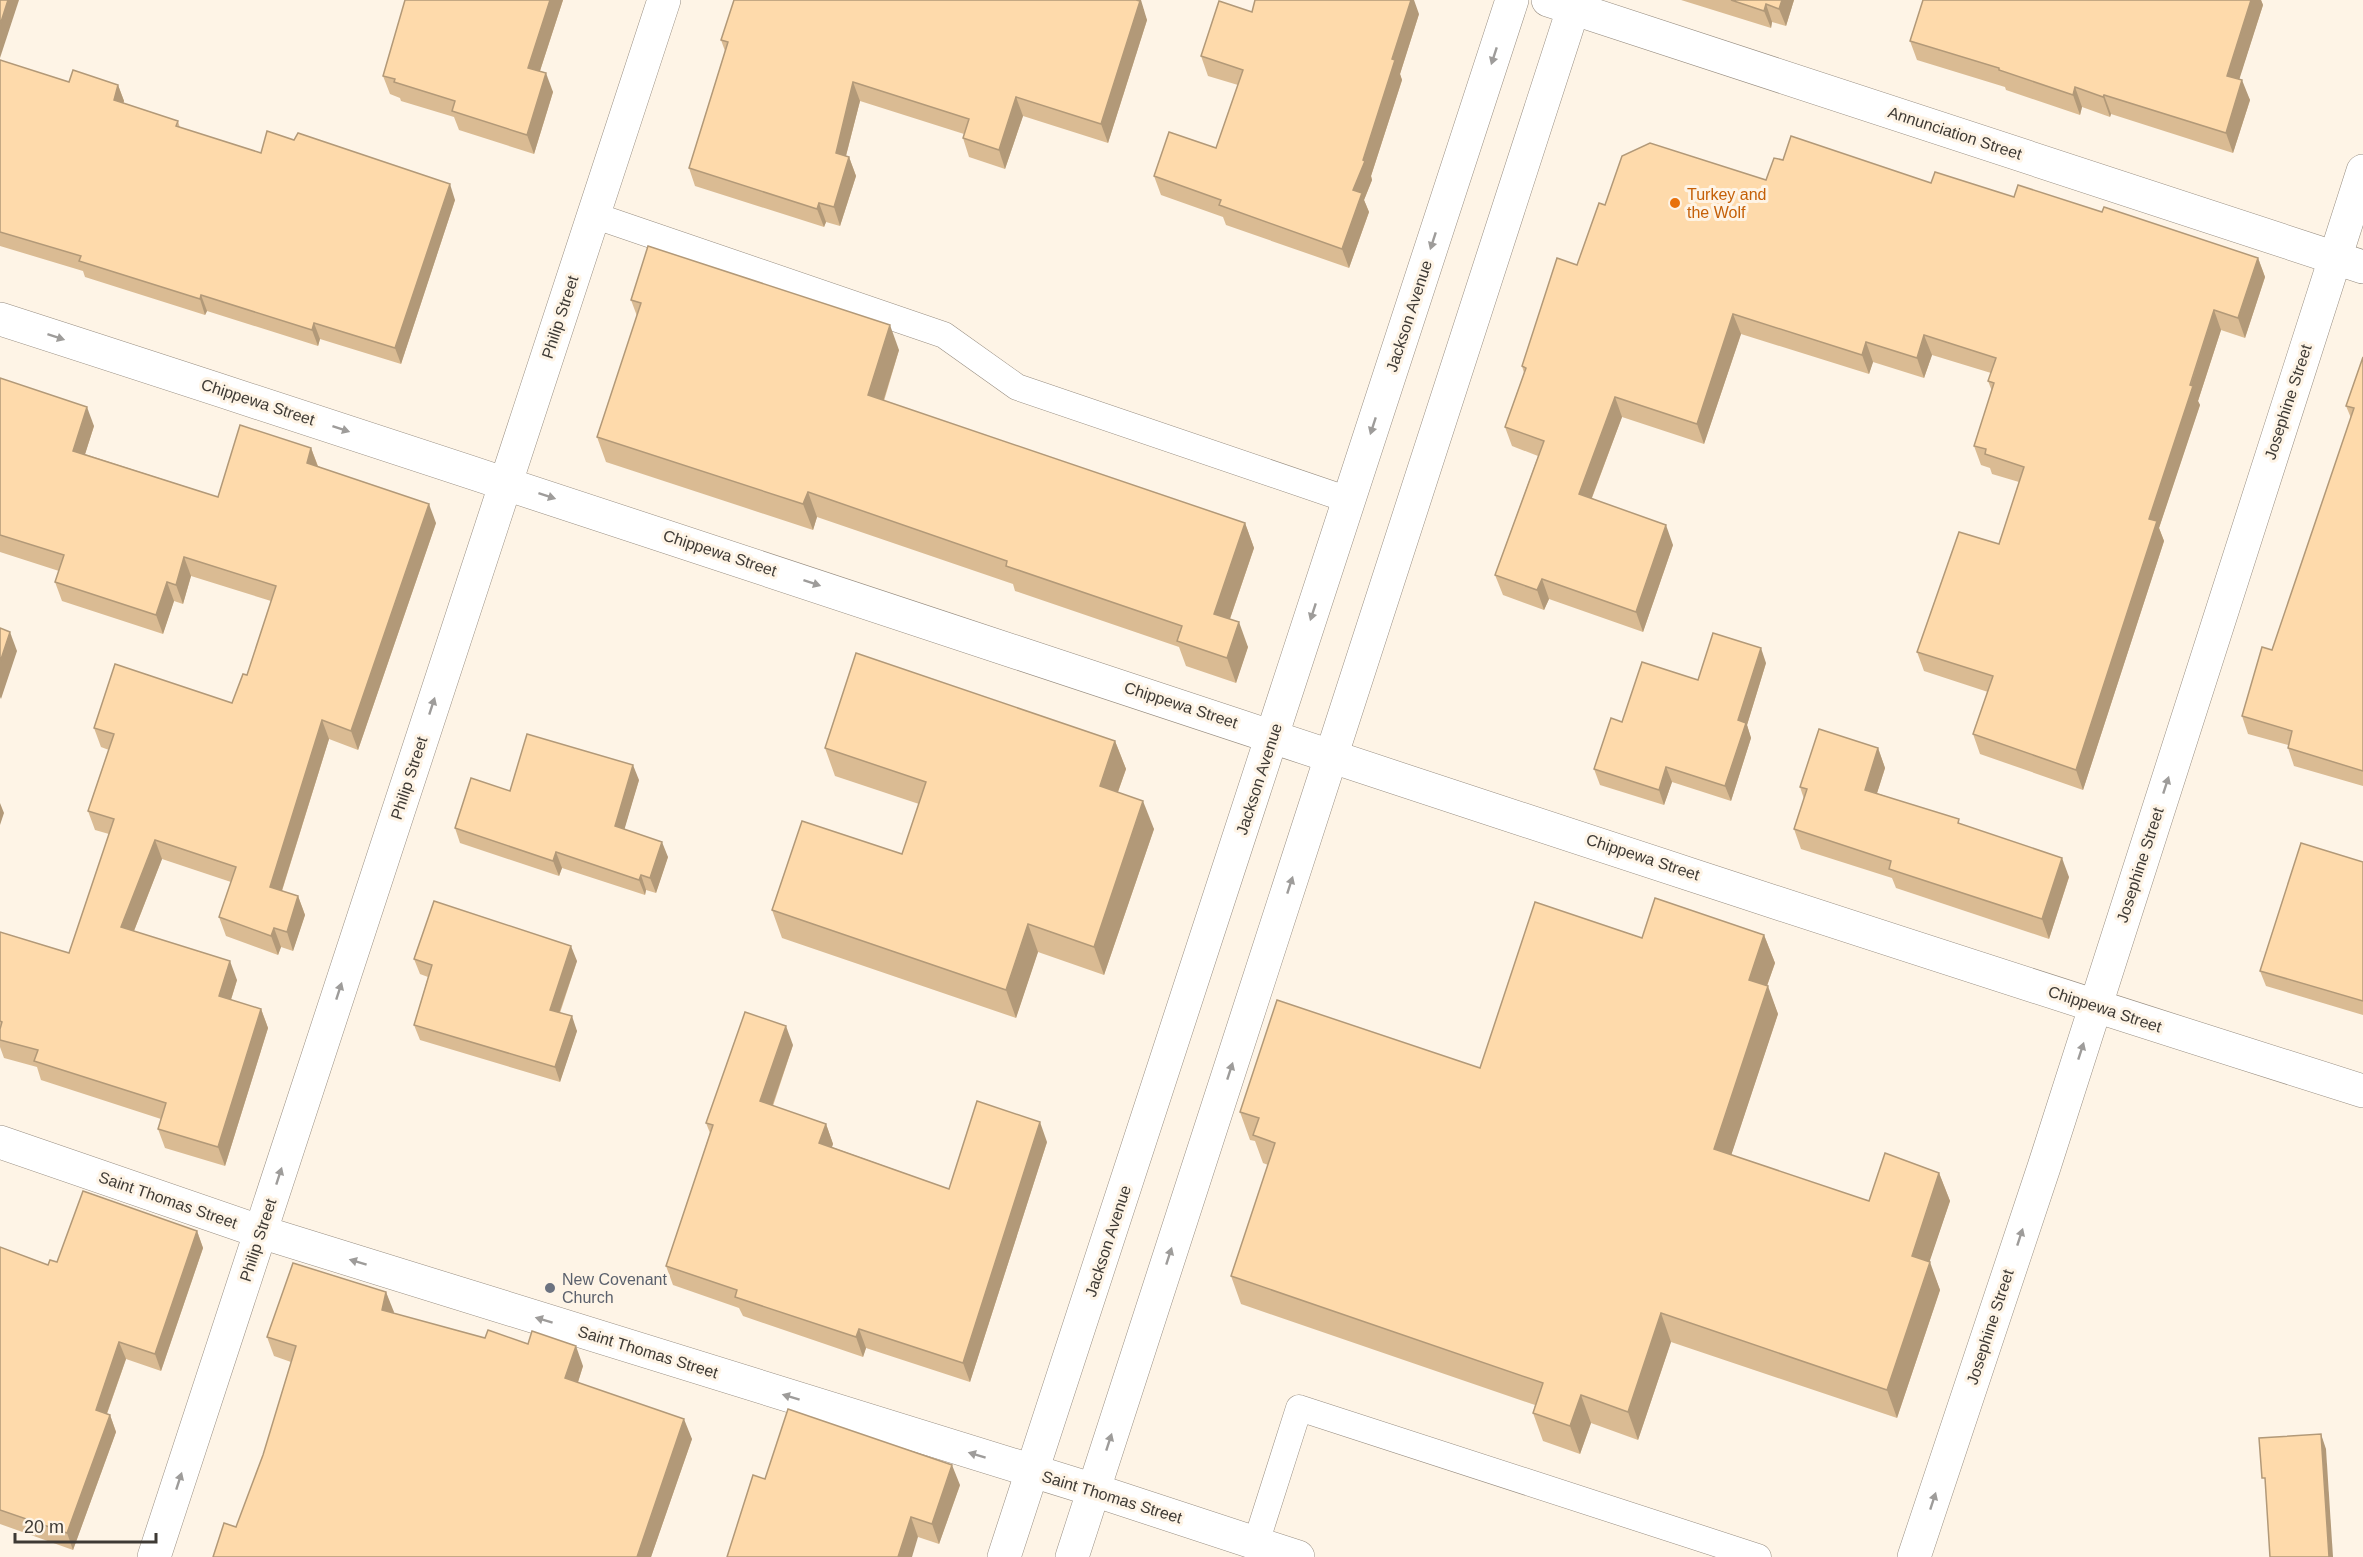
<svg xmlns="http://www.w3.org/2000/svg" width="2363" height="1557" font-family="Helvetica,sans-serif">
<style>
.lines{fill:none;stroke-linecap:round;stroke-linejoin:round}
.lane-casing{stroke:#988e82;stroke-width:27}
.street-casing{stroke:#988e82;stroke-width:34}
.secondary-casing{stroke:#988e82;stroke-width:34}
.lane{stroke:#fff;stroke-width:26}
.street{stroke:#fff;stroke-width:33}
.secondary{stroke:#fff;stroke-width:33}
.wall{fill:#dabb93}
.shaded-wall{fill:#b29978}
.building{fill:#fedaab;stroke:#b29978;stroke-width:1.5}
.oneway{fill:#9e9c9a}
.food-dot{fill:#e8710a;stroke:#fef4e6;stroke-width:2}
.worship-dot{fill:#6b7280;stroke:#fef4e6;stroke-width:2}
.labels{text-anchor:middle;dominant-baseline:central;stroke-width:6;stroke-linejoin:round;paint-order:stroke}
.street-label{font-size:16px;fill:#3e3a35;stroke:#fef4e6}
.food-label{font-size:16px;fill:#c56008;stroke:#fef4e6;text-anchor:start}
.worship-label{font-size:16px;fill:#5b616d;stroke:#fef4e6;text-anchor:start}
</style>
<rect width="100%" height="100%" fill="#fef4e6"/>
<g class="lines">
<defs>
<g id="lane">
<polyline points="593,215 944,335 1017,387 1349,500"/>
<polyline points="1256,1543 1299,1408 1758,1557"/>
</g>
<g id="street">
<polyline points="1548,0 2363,267"/>
<path d="M0,319C789,573 1573,842 2363,1091"/>
<polyline points="0,1142 261,1232 1094,1490 1298,1557"/>
<polyline points="154,1557 664,0"/>
<polyline points="1914,1557 2044,1167 2363,171"/>
</g>
<g id="secondary">
<polyline points="1004,1557 1512,0"/>
<polyline points="1072,1557 1576,0"/>
</g>
</defs>
<use href="#lane" class="lane-casing"/>
<use href="#street" class="street-casing"/>
<use href="#secondary" class="secondary-casing"/>
<use href="#lane" class="lane"/>
<use href="#street" class="street"/>
<use href="#secondary" class="secondary"/>
</g>
<g class="wall">
<polygon points="405,0 563,0 540,71 553,92 534,154 459,130 454,117 401,101 400,98 390,94 383,76"/>
<polygon points="1681,0 1794,0 1786,26 1772,22 1771,28"/>
<polygon points="1923,0 2261,0 2263,5 2239,79 2250,100 2233,153 2111,114 2110,117 2082,107 2080,115 2006,90 2005,87 1917,60 1910,41"/>
<polygon points="1144,9 1143,11 1147,20 1108,143 1023,116 1005,169 969,157 963,138 964,134 860,101 846,156 849,157 856,176 840,226 826,222 824,227 695,186 689,168 725,51 721,40"/>
<polygon points="1252,12 1419,14 1400,74 1402,80 1371,176 1372,180 1364,200 1369,212 1349,268 1226,225 1223,217 1161,195 1154,176 1216,148 1238,85 1208,76 1201,56"/>
<polygon points="0,60 69,82 118,85 124,101 123,103 178,121 180,128 261,153 455,200 401,364 320,339 318,346 207,311 205,315 85,277 83,271 0,246"/>
<polygon points="1783,160 1931,183 2102,212 2258,258 2265,277 2245,338 2221,330 2198,401 2200,405 2159,528 2164,541 2083,790 1980,754 1973,734 1988,692 1924,671 1917,652 1999,544 2019,482 1992,474 1990,468 1981,465 1974,446 1992,391 1988,381 1991,373 1932,355 1924,378 1873,362 1869,374 1741,334 1704,444 1622,417 1592,498 1673,545 1643,632 1549,599 1544,610 1503,595 1495,575 1538,456 1512,446 1505,427 1524,373 1522,366 1577,265 1605,205 1766,180"/>
<polygon points="631,300 899,350 884,401 1245,523 1254,548 1230,619 1248,647 1236,683 1186,666 1179,647 1015,591 1013,584 817,517 813,530 606,462 597,437 637,316"/>
<polygon points="2363,357 2363,786 2294,766 2288,748 2288,745 2248,734 2242,716 2272,650 2351,418 2346,406"/>
<polygon points="0,378 94,426 85,454 218,497 311,448 318,466 436,523 358,750 329,739 282,891 298,896 305,915 293,951 281,947 278,955 226,936 219,917 231,882 162,859 134,931 237,980 231,1000 261,1009 268,1028 225,1166 165,1148 158,1129 161,1119 41,1080 37,1067 4,1058 0,1047 0,932 69,953 109,834 95,830 88,811 109,750 101,747 94,728 232,703 247,675 271,601 191,576 183,604 174,601 163,634 62,601 55,582 59,571 0,552"/>
<polygon points="1766,663 1747,725 1751,738 1731,801 1672,782 1664,805 1600,785 1594,769 1622,722 1698,680"/>
<polygon points="1115,741 1126,769 1118,792 1154,829 1104,975 1038,952 1016,1018 782,938 772,910 902,854 919,804 835,776 825,748"/>
<polygon points="1878,748 1885,768 1877,793 1961,824 2069,877 2049,939 1896,888 1892,878 1801,849 1794,829 1804,799 1800,787"/>
<polygon points="639,780 624,829 668,857 656,893 646,890 645,895 562,868 559,876 460,843 455,828 510,791"/>
<polygon points="2363,862 2363,1015 2266,986 2260,971"/>
<polygon points="1764,935 1775,963 1767,986 1778,1014 1731,1155 1869,1201 1939,1173 1950,1201 1929,1262 1940,1290 1897,1418 1671,1342 1638,1440 1591,1423 1580,1454 1543,1441 1533,1413 1535,1405 1241,1304 1231,1276 1268,1165 1263,1163 1255,1141 1250,1140 1240,1112 1480,1068 1642,938"/>
<polygon points="414,959 577,961 560,1013 577,1031 560,1082 420,1040 414,1025 428,977 420,974"/>
<polygon points="793,1045 773,1106 826,1124 833,1144 832,1147 949,1189 1047,1142 970,1382 866,1348 863,1357 743,1316 739,1308 673,1285 666,1266 710,1133 706,1123"/>
<polygon points="197,1231 203,1248 161,1371 126,1359 107,1414 110,1415 116,1432 73,1550 0,1524 0,1247 48,1265"/>
<polygon points="386,1292 393,1313 583,1366 578,1382 692,1439 651,1557 213,1557 236,1527 263,1455 291,1362 274,1356 267,1337"/>
<polygon points="765,1479 960,1485 939,1544 918,1537"/>
</g>
<g class="shaded-wall">
<polygon points="8,0 19,0 0,58 0,25"/>
<polygon points="550,0 563,0 535,86 528,68"/>
<polygon points="1135,0 1141,0 1147,20 1108,143 1101,124"/>
<polygon points="1411,0 1414,0 1419,14 1400,74 1402,80 1371,176 1372,180 1364,200 1369,212 1349,268 1342,249 1353,190 1392,59"/>
<polygon points="1782,0 1794,0 1786,26 1779,9"/>
<polygon points="2251,0 2261,0 2263,5 2234,96 2227,76"/>
<polygon points="1766,4 1772,22 1771,28 1764,11"/>
<polygon points="546,73 553,92 534,154 527,135"/>
<polygon points="2242,80 2250,100 2233,153 2226,133"/>
<polygon points="853,82 860,101 842,171 836,153"/>
<polygon points="118,85 124,101 119,115 114,100"/>
<polygon points="2075,87 2082,107 2080,115 2073,95"/>
<polygon points="2104,95 2111,114 2110,117 2103,97"/>
<polygon points="1016,97 1023,116 1005,169 999,150"/>
<polygon points="849,157 856,176 840,226 834,207"/>
<polygon points="450,184 455,200 401,364 395,348"/>
<polygon points="819,203 826,222 824,227 817,209"/>
<polygon points="2258,258 2265,277 2245,338 2238,318"/>
<polygon points="201,295 207,311 205,315 200,299"/>
<polygon points="2214,310 2221,330 2198,401 2200,405 2159,528 2164,541 2083,790 2076,770 2149,519"/>
<polygon points="1733,314 1741,334 1704,444 1697,424"/>
<polygon points="314,323 320,339 318,346 312,330"/>
<polygon points="890,325 899,350 877,421 868,395"/>
<polygon points="1924,335 1932,355 1924,378 1917,358"/>
<polygon points="1866,342 1873,362 1869,374 1862,355"/>
<polygon points="1615,397 1622,417 1586,513 1579,494"/>
<polygon points="87,407 94,426 80,470 73,451"/>
<polygon points="311,448 318,467 307,463"/>
<polygon points="808,492 817,517 813,530 803,504"/>
<polygon points="429,504 436,523 358,750 351,731"/>
<polygon points="1245,523 1254,548 1223,639 1214,614"/>
<polygon points="1666,525 1673,545 1643,632 1636,612"/>
<polygon points="184,557 191,576 183,604 176,585"/>
<polygon points="1542,579 1549,599 1544,610 1537,590"/>
<polygon points="167,582 174,601 163,634 156,615"/>
<polygon points="1239,622 1248,647 1236,683 1227,658"/>
<polygon points="10,632 17,651 1,699 0,697 0,662"/>
<polygon points="1761,648 1766,663 1747,725 1751,738 1731,801 1725,786 1738,720"/>
<polygon points="322,720 329,739 277,906 270,887"/>
<polygon points="1115,741 1126,769 1110,814 1100,786"/>
<polygon points="1878,748 1885,768 1872,809 1865,790"/>
<polygon points="633,765 639,780 621,841 615,826"/>
<polygon points="1666,767 1672,782 1664,805 1659,790"/>
<polygon points="1143,801 1154,829 1104,975 1094,947"/>
<polygon points="0,803 4,813 0,825"/>
<polygon points="155,840 162,859 128,946 121,927"/>
<polygon points="662,842 668,857 656,893 650,878"/>
<polygon points="556,852 562,868 559,876 553,861"/>
<polygon points="2062,858 2069,877 2049,939 2042,919"/>
<polygon points="641,875 646,890 645,895 639,880"/>
<polygon points="298,896 305,915 293,951 287,932"/>
<polygon points="1028,924 1038,952 1016,1018 1006,990"/>
<polygon points="274,928 281,947 278,955 271,936"/>
<polygon points="1764,935 1775,963 1759,1008 1749,980"/>
<polygon points="571,946 577,961 555,1025 550,1010"/>
<polygon points="230,961 237,980 226,1015 219,996"/>
<polygon points="1768,986 1778,1014 1724,1177 1714,1149"/>
<polygon points="261,1009 268,1028 225,1166 218,1147"/>
<polygon points="572,1016 577,1031 560,1082 555,1067"/>
<polygon points="786,1026 793,1045 767,1121 760,1101"/>
<polygon points="1040,1122 1047,1142 970,1382 963,1363"/>
<polygon points="826,1124 833,1144 826,1163 819,1143"/>
<polygon points="1939,1173 1950,1201 1922,1284 1912,1256"/>
<polygon points="197,1231 203,1248 161,1371 155,1354"/>
<polygon points="1930,1262 1940,1290 1897,1418 1887,1390"/>
<polygon points="386,1292 394,1312 389,1329 382,1310"/>
<polygon points="1661,1313 1671,1342 1638,1440 1628,1412"/>
<polygon points="859,1329 866,1348 863,1357 856,1337"/>
<polygon points="119,1342 126,1359 102,1427 96,1410"/>
<polygon points="576,1346 583,1366 573,1398 565,1378"/>
<polygon points="1581,1395 1591,1423 1580,1454 1570,1426"/>
<polygon points="110,1415 116,1432 73,1550 67,1533"/>
<polygon points="684,1419 692,1439 651,1557 637,1557"/>
<polygon points="2321,1434 2326,1449 2333,1557 2329,1557"/>
<polygon points="952,1465 960,1485 939,1544 932,1524"/>
<polygon points="911,1517 918,1537 912,1557 898,1557"/>
</g>
<g class="building">
<polygon points="0,0 8,0 0,25"/>
<polygon points="405,0 550,0 528,68 546,73 527,135 452,111 455,101 394,82 395,79 383,76"/>
<polygon points="734,0 1136,0 1140,1 1101,124 1016,97 999,150 963,138 969,119 853,82 836,153 849,157 834,207 819,203 817,209 689,168 728,42 721,40"/>
<polygon points="1255,0 1411,0 1392,59 1395,60 1363,160 1365,161 1353,190 1362,193 1342,249 1219,205 1221,200 1154,176 1169,132 1216,148 1243,70 1201,56 1219,1 1252,12"/>
<polygon points="1731,0 1782,0 1779,9 1766,4 1764,11"/>
<polygon points="1923,0 2251,0 2227,76 2242,80 2226,133 2104,95 2103,97 2075,87 2073,95 1999,70 1999,68 1910,41"/>
<polygon points="0,60 69,82 73,70 118,85 114,100 178,121 176,126 261,153 267,131 294,140 298,133 450,184 395,348 314,323 312,330 201,295 200,299 79,261 81,256 0,232"/>
<polygon points="1791,136 1931,183 1935,172 2014,197 2018,185 2102,212 2104,207 2258,258 2238,318 2214,310 2190,385 2193,386 2149,519 2157,521 2076,770 1973,734 1993,676 1917,652 1959,532 1999,544 2024,467 1985,454 1986,449 1974,446 1994,383 1988,381 1996,358 1924,335 1917,358 1866,342 1862,355 1733,314 1697,424 1615,397 1579,494 1666,525 1636,612 1542,579 1537,590 1495,575 1544,441 1505,427 1526,368 1522,366 1557,258 1577,265 1599,203 1605,205 1622,156 1650,143 1766,180 1774,158 1783,160"/>
<polygon points="648,246 890,325 868,395 1245,523 1214,614 1239,622 1227,658 1177,641 1182,626 1006,566 1007,561 808,492 803,504 597,437 641,303 631,300"/>
<polygon points="2363,357 2363,771 2288,748 2292,731 2242,716 2262,647 2272,650 2354,408 2346,406"/>
<polygon points="0,378 87,407 73,451 218,497 240,425 311,448 307,463 429,504 351,731 322,720 270,887 298,896 287,932 274,928 271,936 219,917 236,867 155,840 121,927 230,961 219,996 261,1009 218,1147 158,1129 166,1103 34,1061 38,1050 0,1040 0,1029 2,1022 0,1021 0,932 69,953 114,819 88,811 114,734 94,728 115,664 232,703 243,674 247,675 276,586 184,557 176,585 167,582 156,615 55,582 64,555 0,535"/>
<polygon points="0,628 10,632 0,662"/>
<polygon points="1713,633 1761,648 1738,720 1746,723 1725,786 1666,767 1659,790 1594,769 1611,718 1622,722 1642,662 1698,680"/>
<polygon points="856,653 1115,741 1100,786 1143,801 1094,947 1028,924 1006,990 772,910 802,821 902,854 926,782 825,748"/>
<polygon points="1819,729 1878,748 1865,790 1959,819 1958,823 2062,858 2042,919 1889,869 1891,861 1794,829 1807,789 1800,787"/>
<polygon points="527,734 633,765 615,826 662,842 650,878 641,875 639,880 556,852 553,861 455,828 471,778 510,791"/>
<polygon points="2301,843 2363,862 2363,1001 2260,971"/>
<polygon points="1655,898 1764,935 1749,980 1768,986 1714,1149 1869,1201 1885,1153 1939,1173 1912,1256 1930,1262 1887,1390 1661,1313 1628,1412 1581,1395 1570,1426 1533,1413 1543,1383 1231,1276 1275,1143 1253,1135 1259,1118 1240,1112 1277,1000 1480,1068 1535,902 1642,938"/>
<polygon points="434,901 571,946 550,1010 572,1016 555,1067 414,1025 432,965 414,959"/>
<polygon points="745,1012 786,1026 760,1101 826,1124 819,1143 949,1189 977,1101 1040,1122 963,1363 859,1329 856,1337 735,1297 737,1290 666,1266 713,1125 706,1123"/>
<polygon points="83,1191 197,1231 155,1354 119,1342 96,1410 110,1415 67,1533 0,1510 0,1247 48,1265 50,1260 57,1262"/>
<polygon points="293,1263 386,1292 382,1310 485,1338 488,1330 528,1344 532,1331 576,1346 565,1378 684,1419 637,1557 213,1557 224,1523 236,1527 263,1455 296,1346 267,1337"/>
<polygon points="788,1409 952,1465 932,1524 911,1517 898,1557 727,1557 753,1475 765,1479"/>
<polygon points="2321,1434 2329,1557 2270,1557 2265,1478 2262,1478 2259,1438"/>
</g>
<defs><path id="oneway-solid" d="M-6-.8H1V-3.2L6.5 0L1 3.2V.8H-6Z" transform="scale(1.5)"/></defs>
<g class="oneway">
<use href="#oneway-solid" transform="translate(1494 56) rotate(108)"/>
<use href="#oneway-solid" transform="translate(1433 241) rotate(108)"/>
<use href="#oneway-solid" transform="translate(56 337) rotate(18)"/>
<use href="#oneway-solid" transform="translate(1373 426) rotate(108)"/>
<use href="#oneway-solid" transform="translate(341 429) rotate(18)"/>
<use href="#oneway-solid" transform="translate(547 496) rotate(18)"/>
<use href="#oneway-solid" transform="translate(812 583) rotate(18)"/>
<use href="#oneway-solid" transform="translate(1313 612) rotate(108)"/>
<use href="#oneway-solid" transform="translate(432 706) rotate(-72)"/>
<use href="#oneway-solid" transform="translate(2166 785) rotate(-72)"/>
<use href="#oneway-solid" transform="translate(1290 885) rotate(-72)"/>
<use href="#oneway-solid" transform="translate(339 991) rotate(-72)"/>
<use href="#oneway-solid" transform="translate(2081 1051) rotate(-72)"/>
<use href="#oneway-solid" transform="translate(1230 1071) rotate(-72)"/>
<use href="#oneway-solid" transform="translate(279 1176) rotate(-72)"/>
<use href="#oneway-solid" transform="translate(2020 1237) rotate(-72)"/>
<use href="#oneway-solid" transform="translate(1169 1256) rotate(-72)"/>
<use href="#oneway-solid" transform="translate(358 1262) rotate(-163)"/>
<use href="#oneway-solid" transform="translate(544 1320) rotate(-163)"/>
<use href="#oneway-solid" transform="translate(791 1397) rotate(-163)"/>
<use href="#oneway-solid" transform="translate(1109 1442) rotate(-72)"/>
<use href="#oneway-solid" transform="translate(977 1455) rotate(-163)"/>
<use href="#oneway-solid" transform="translate(179 1481) rotate(-72)"/>
<use href="#oneway-solid" transform="translate(1933 1501) rotate(-72)"/>
</g>
<circle class="food-dot" cx="1675" cy="203" r="6"/>
<circle class="worship-dot" cx="550" cy="1288" r="6"/>
<g class="labels">
<g class="street-label">
<text transform="translate(1955 133) rotate(18)">Annunciation Street</text>
<text transform="translate(1409 316) rotate(-72)">Jackson Avenue</text>
<text transform="translate(560 317) rotate(-72)">Philip Street</text>
<text transform="translate(258 402) rotate(18)">Chippewa Street</text>
<text transform="translate(2288 402) rotate(-72)">Josephine Street</text>
<text transform="translate(720 553) rotate(18)">Chippewa Street</text>
<text transform="translate(1181 705) rotate(18)">Chippewa Street</text>
<text transform="translate(409 778) rotate(-72)">Philip Street</text>
<text transform="translate(1259 779) rotate(-72)">Jackson Avenue</text>
<text transform="translate(1643 857) rotate(18)">Chippewa Street</text>
<text transform="translate(2140 865) rotate(-72)">Josephine Street</text>
<text transform="translate(2105 1009) rotate(18)">Chippewa Street</text>
<text transform="translate(168 1200) rotate(19)">Saint Thomas Street</text>
<text transform="translate(258 1240) rotate(-72)">Philip Street</text>
<text transform="translate(1108 1241) rotate(-72)">Jackson Avenue</text>
<text transform="translate(1990 1327) rotate(-72)">Josephine Street</text>
<text transform="translate(648 1352) rotate(17)">Saint Thomas Street</text>
<text transform="translate(1112 1497) rotate(17)">Saint Thomas Street</text>
</g>
<g class="food-label">
<text x="1687" y="194">Turkey and<tspan x="1687" dy="18">the Wolf</tspan></text>
</g>
<g class="worship-label">
<text x="562" y="1279">New Covenant<tspan x="562" dy="18">Church</tspan></text>
</g>
</g>
<path d="M15 1533v9h141v-9" fill="none" stroke="#3e3a35" stroke-width="3"/>
<text x="24" y="1533" font-size="18" fill="#3e3a35" stroke="#fef4e6" stroke-width="4.5" paint-order="stroke">20 m</text>
</svg>
